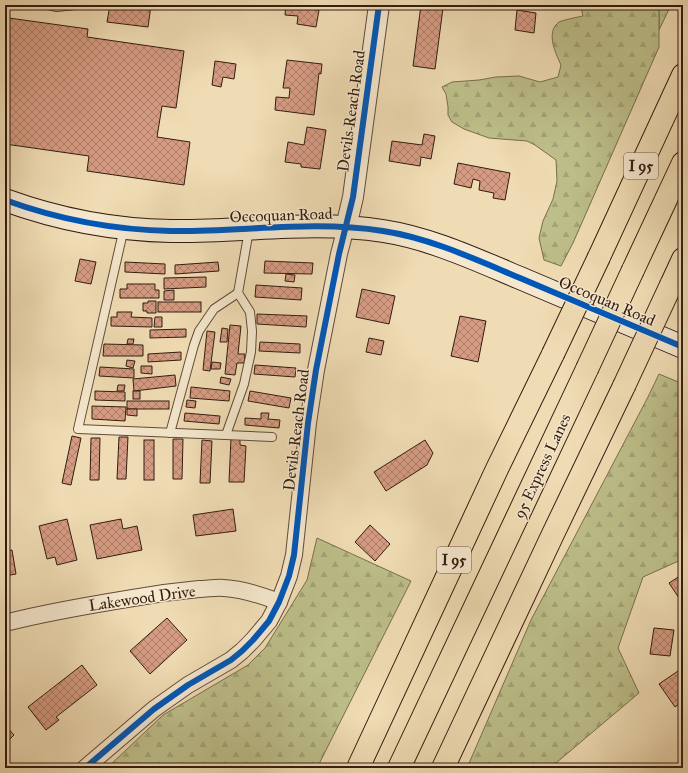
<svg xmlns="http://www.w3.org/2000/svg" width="688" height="773" font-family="'IM FELL Great Primer',serif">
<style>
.grass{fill:url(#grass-tufts);stroke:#786e4d}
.forest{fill:url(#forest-firs);stroke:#786e4d}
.building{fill:url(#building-cross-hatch);stroke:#331c10}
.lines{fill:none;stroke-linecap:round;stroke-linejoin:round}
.service-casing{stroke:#624c39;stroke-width:10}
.minor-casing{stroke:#624c39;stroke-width:18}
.tertiary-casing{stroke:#624c39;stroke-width:22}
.secondary-casing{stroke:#331c10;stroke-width:24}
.motorway-casing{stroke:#331c10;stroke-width:24}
.service{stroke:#f5e8ce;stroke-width:8}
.minor{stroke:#f5e8ce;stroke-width:16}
.tertiary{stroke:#f5e8ce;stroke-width:20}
.secondary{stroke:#f5e8ce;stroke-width:22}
.motorway{stroke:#f0dcb4;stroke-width:22}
.motorway-bridge-casing{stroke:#331c10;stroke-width:24;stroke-linecap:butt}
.motorway-bridge{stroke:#f0dcb4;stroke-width:22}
.cycleway-casing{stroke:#f5e8ce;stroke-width:8}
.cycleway{stroke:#0057b8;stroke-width:6}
.labels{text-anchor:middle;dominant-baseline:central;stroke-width:3;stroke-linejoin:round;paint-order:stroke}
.shield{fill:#f5e8ce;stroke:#6d5949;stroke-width:1}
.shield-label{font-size:15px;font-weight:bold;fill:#331c10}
.street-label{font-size:16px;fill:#331c10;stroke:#f5e8ce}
</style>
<defs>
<pattern id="grass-tufts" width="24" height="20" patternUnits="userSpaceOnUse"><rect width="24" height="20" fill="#bdbf8a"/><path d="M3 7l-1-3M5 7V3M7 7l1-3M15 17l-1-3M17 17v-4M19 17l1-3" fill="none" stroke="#a3a476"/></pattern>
<pattern id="forest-firs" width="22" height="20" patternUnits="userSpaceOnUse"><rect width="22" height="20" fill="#bdbf8a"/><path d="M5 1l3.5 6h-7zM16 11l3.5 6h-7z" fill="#a3a476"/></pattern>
<pattern id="building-cross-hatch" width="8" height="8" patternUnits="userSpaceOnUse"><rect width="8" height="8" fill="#d69c83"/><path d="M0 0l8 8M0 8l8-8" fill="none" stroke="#ae7e6a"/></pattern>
</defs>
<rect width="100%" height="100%" fill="#f0dcb4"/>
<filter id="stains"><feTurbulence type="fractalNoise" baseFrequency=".005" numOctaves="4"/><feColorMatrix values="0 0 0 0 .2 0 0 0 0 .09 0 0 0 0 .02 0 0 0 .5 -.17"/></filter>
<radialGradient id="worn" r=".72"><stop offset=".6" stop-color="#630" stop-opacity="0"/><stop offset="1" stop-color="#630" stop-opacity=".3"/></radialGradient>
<polygon class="grass" points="659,5 671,5 659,30"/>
<g class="forest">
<path d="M578,5H659V47L573,243L561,266L544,260L539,238L543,221L553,199L557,181L556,160L535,145L527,141L489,138L464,129L452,122L448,115V107L446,94L442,87L452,82L479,80L496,77L519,76L540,82L558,77L561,65C556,54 545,32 559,22C563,20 578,17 583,16L581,8Z"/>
<polygon points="659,374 683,384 683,559 643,577 618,648 639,693 550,768 467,768 531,620 648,397"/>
<polygon points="317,538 411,581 317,768 107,768 163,715 248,665 265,648 307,580"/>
</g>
<g class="building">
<polygon points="110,5 151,5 148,27 107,22"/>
<polygon points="286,5 311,5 310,9 319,10 316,27 297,24 298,16 285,15"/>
<polygon points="421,5 443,8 435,69 413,66"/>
<polygon points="517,10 536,13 534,33 515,30"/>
<polygon points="9,18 88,29 87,37 184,51 176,108 162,106 157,137 190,142 184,185 87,171 89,156 5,144 5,46"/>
<polygon points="287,60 322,64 321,74 319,73 314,115 275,110 276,97 289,98 290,88 283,88"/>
<polygon points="215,61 236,64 234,79 223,77 221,87 212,85"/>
<polygon points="307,127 326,130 320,169 301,167 301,164 285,162 288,142 304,145"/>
<polygon points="424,134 435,136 431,159 421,157 420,166 389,161 392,141 422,145"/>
<polygon points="458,163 510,173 505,200 493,198 494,193 479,190 480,181 473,179 471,188 454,184"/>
<polygon points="80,259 96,262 91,284 75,281"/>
<polygon points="265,261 313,263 312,274 264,273"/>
<polygon points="125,262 165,264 165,274 125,272"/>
<polygon points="218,262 219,271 175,274 175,265"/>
<polygon points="286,274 295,275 294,282 285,281"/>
<polygon points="206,277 206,287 164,289 164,278"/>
<polygon points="127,284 155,284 155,290 159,290 159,298 120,298 120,289 127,289"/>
<polygon points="256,285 302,288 301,300 255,297"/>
<polygon points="362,289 395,296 389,324 356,317"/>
<polygon points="174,290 174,300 164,300 164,291"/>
<polygon points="148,301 156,301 156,313 147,313 147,311 143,311 143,303 148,303"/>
<rect x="158" y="302" width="43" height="10"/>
<polygon points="117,312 132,312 131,317 152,318 152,327 111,326 111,317 117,317"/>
<polygon points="257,314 307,316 306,327 257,324"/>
<polygon points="460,316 486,321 478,362 451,356"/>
<polygon points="155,317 162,317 162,327 154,327"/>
<polygon points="230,325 241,326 238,354 245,354 244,363 237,363 235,375 225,374"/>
<polygon points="222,328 228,329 227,342 220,342"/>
<polygon points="186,329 186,337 150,338 150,330"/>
<polygon points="207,331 215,332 210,371 203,370"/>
<polygon points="369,338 384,341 381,355 366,352"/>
<polygon points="128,339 134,339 133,344 127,344"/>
<polygon points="260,342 300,344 300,353 259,351"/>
<polygon points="104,344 143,345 143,356 103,356"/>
<polygon points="181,352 181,360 148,362 148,354"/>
<polygon points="127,360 135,361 133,368 126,366"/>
<polygon points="212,362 221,363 220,369 211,369"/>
<polygon points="255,365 296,368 295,377 254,374"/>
<polygon points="141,366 152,366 152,374 141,373"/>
<polygon points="100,367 134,369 134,378 99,376"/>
<polygon points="175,375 176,386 134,391 133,379"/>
<polygon points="221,377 231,379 229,385 220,383"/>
<polygon points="118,385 125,385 124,391 117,391"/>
<polygon points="191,387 230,391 229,401 190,398"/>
<polygon points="95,391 125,392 125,401 95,400"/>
<rect x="133" y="391" width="7" height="8"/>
<polygon points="250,391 291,398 289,408 248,401"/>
<polygon points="187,400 196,401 195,408 186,407"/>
<rect x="127" y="401" width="42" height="8"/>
<polygon points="92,406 126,407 125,421 92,419"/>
<polygon points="127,409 137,409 137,416 127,415"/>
<polygon points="185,413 220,416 219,424 184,421"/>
<polygon points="261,413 269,413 268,419 280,420 279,428 245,425 245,418 261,419"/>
<polygon points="72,436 81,438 71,485 62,483"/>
<polygon points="119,437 128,437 126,479 117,479"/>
<polygon points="91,438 100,438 99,480 90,480"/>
<polygon points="231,438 240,439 240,445 246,446 244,482 229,482"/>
<polygon points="173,439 183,439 182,479 173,479"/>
<rect x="144" y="440" width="10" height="40"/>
<polygon points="202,440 212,441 210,483 200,483"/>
<polygon points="425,440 433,453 427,465 386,491 374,472"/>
<polygon points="233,509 236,531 196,536 193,515"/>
<polygon points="67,519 77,560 57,565 55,557 47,559 39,526"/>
<polygon points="121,519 123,529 137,526 142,550 97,559 90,525"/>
<polygon points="370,525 390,544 375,561 355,542"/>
<polygon points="12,550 16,574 5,576 5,551"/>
<polygon points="683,574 683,604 669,583"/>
<polygon points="167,618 187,640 150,674 130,651"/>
<polygon points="654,628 674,630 670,656 650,654"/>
<polygon points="82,665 97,685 56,717 59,720 46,730 28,707"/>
<polygon points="678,671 683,678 683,701 675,707 659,684"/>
<polygon points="5,725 14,735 5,744"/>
<polygon points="614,764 614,768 583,768 583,767"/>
</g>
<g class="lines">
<defs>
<g id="service">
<polyline points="48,5 57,7 75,5"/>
<polyline points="124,228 78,429 272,437"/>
<polyline points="170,433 194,345 199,331 214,309 238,293"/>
<polyline points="226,435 244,384 251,352 252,331 250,312 238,293 249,230"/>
</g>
<g id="minor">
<path d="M5,623C47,612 90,605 133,598C155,594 177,591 199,589C207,589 216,587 224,588C243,589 261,595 279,602"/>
<polyline points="85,768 154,709 188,685 231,660 242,651 253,640 269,621 279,602 289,576 294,555 308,423 316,370 339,254 346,227"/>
</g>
<polyline id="tertiary" points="346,227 353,197 379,5"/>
<path id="secondary" d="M5,200C57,219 116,230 171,231C242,232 313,220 383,231C430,238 477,260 520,278C574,301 629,324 683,347"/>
<g id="motorway">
<polyline points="599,257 683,75"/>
<polyline points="633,270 683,163"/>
<polyline points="671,285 683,259"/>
<polyline points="358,768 497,469 553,354"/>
<polyline points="399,768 587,369"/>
<polyline points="443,768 553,534 624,386"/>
</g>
</defs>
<use href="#service" class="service-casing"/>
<use href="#minor" class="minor-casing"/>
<use href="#tertiary" class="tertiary-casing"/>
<use href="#secondary" class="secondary-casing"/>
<use href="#motorway" class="motorway-casing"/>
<use href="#service" class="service"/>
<use href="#minor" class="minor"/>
<use href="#tertiary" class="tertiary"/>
<use href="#secondary" class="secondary"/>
<use href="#motorway" class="motorway"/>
<defs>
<g id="motorway-bridge">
<polyline points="553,354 599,257"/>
<polyline points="587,369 633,270"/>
<polyline points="624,386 671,285"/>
</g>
</defs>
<use href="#motorway-bridge" class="motorway-bridge-casing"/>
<use href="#motorway-bridge" class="motorway-bridge"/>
<defs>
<g id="cycleway">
<path d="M5,200C57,219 116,230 171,231C242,232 313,220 383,231C430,238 477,260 520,278C574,301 629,324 683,347"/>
<polyline points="85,768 154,709 188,685 231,660 242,651 253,640 269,621 279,602 289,576 294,555 308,423 316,370 339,254 353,197 379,5"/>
</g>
</defs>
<use href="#cycleway" class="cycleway-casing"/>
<use href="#cycleway" class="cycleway"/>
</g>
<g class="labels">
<g class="shield">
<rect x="624" y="153" width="34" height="26" rx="3"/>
<rect x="437" y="547" width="34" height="26" rx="3"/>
</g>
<g class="shield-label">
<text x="641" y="166">I 95</text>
<text x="454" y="560">I 95</text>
</g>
<g class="street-label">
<text transform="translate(351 111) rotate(-82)">Devils Reach Road</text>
<text transform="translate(281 215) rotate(-2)">Occoquan Road</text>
<text transform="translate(607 301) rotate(23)">Occoquan Road</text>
<text transform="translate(296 430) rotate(-83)">Devils Reach Road</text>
<text transform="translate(542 466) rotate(-65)">95 Express Lanes</text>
<text transform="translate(142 598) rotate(-8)">Lakewood Drive</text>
</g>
</g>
<rect width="688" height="773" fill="none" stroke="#f0dcb4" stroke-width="20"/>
<rect x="6" y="6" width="676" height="761" fill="none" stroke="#331c10" stroke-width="2"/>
<rect x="10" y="10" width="668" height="753" fill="none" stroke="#331c10"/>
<rect width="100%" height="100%" filter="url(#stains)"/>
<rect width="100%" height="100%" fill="url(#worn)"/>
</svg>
